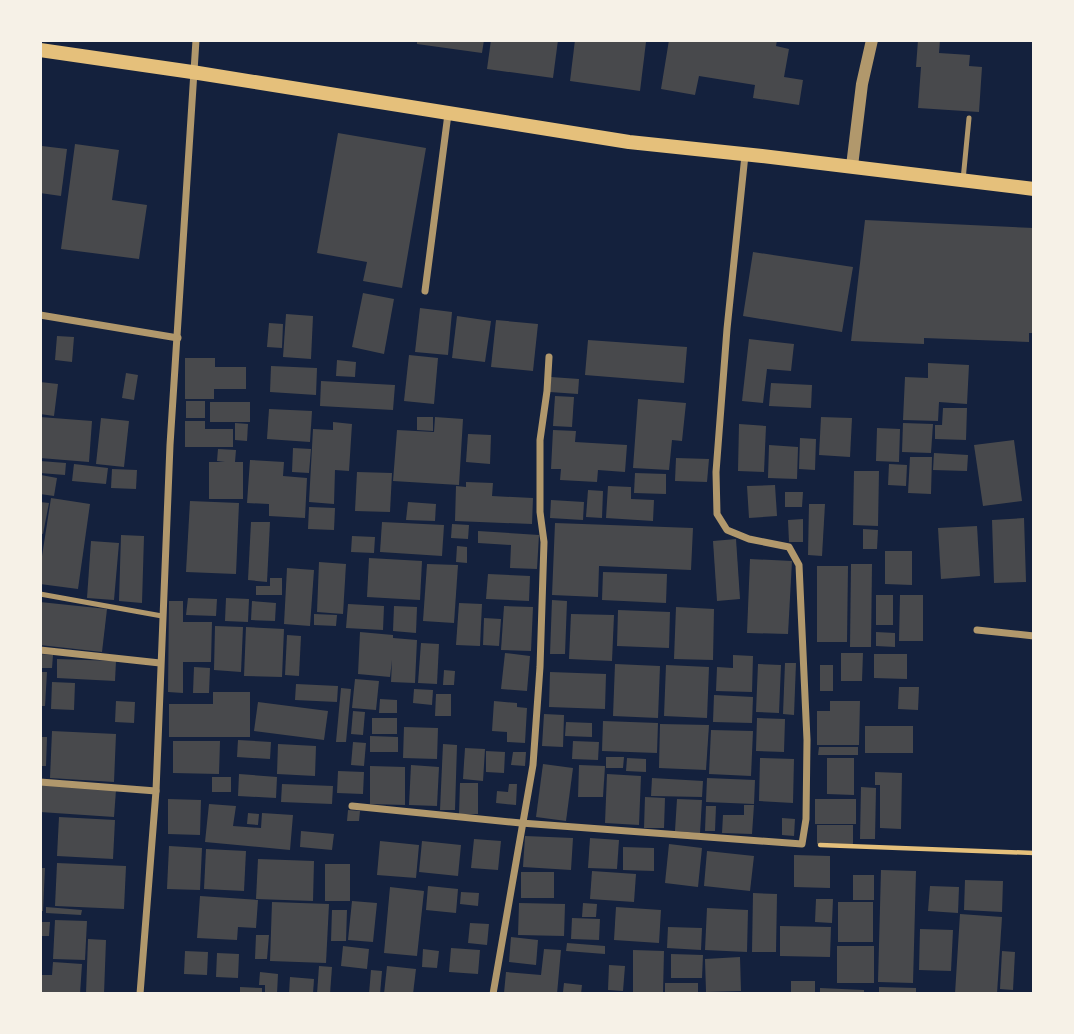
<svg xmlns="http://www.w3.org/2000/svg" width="1074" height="1034" font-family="'Noto Serif',serif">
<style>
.building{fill:#48494c}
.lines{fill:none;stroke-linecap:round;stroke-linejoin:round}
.path{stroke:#e5c07b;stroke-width:4.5}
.service{stroke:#b1986c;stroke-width:5}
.minor{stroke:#b1986c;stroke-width:7}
.tertiary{stroke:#b1986c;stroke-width:12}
.secondary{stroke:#e5c07b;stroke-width:14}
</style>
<rect width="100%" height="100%" fill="#14213d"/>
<g class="building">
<polygon points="417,40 484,40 482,53 417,44"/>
<polygon points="491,40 558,40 553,78 487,69"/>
<polygon points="575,40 639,40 646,42 640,91 570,81"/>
<polygon points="669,40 706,42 706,40 777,40 776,46 789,49 784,77 803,80 799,105 753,98 755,85 699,76 695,95 661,89"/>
<polygon points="918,40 940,40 939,53 970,55 969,66 982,67 979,112 918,108 921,67 916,67"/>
<polygon points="338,133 426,148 402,288 363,281 367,262 317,253"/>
<polygon points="75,144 119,150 112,200 147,205 139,259 61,249"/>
<polygon points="42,146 67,149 61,196 40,193"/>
<polygon points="865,220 1034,228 1034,333 1029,333 1029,342 924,338 924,344 851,341"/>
<polygon points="753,252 853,267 842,332 743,316"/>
<polygon points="363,293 394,299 384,354 352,347"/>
<polygon points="420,308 452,312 448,355 415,352"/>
<polygon points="286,314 313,316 311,359 283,357"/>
<polygon points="457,316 491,321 485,362 452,358"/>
<polygon points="496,320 538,324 533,371 491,367"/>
<polygon points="269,323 283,324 282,348 267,347"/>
<polygon points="57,336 74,337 72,362 55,360"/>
<polygon points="749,339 794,344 791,371 767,369 763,403 742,401"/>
<polygon points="588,340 687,347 684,383 585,375"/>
<polygon points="409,355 438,358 434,404 404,401"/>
<polygon points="185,358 215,358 215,367 246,367 246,389 214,389 214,399 185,399"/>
<polygon points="337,360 356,362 355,377 336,376"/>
<polygon points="928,363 969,365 967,404 939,402 938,421 903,420 905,377 928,378"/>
<polygon points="271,366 317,368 316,395 270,392"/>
<polygon points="126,373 138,375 134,400 122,398"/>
<polygon points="551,377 579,379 578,394 550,392"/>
<polygon points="321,381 395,385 393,410 320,406"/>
<polygon points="40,382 58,384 54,416 40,414"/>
<polygon points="771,383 812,385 811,408 769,406"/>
<polygon points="555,396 574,397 572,427 553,426"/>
<polygon points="638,399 686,403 682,441 672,440 669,470 633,468"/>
<rect x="186" y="401" width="19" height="17"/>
<rect x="210" y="402" width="40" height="20"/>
<polygon points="943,408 967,408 966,440 935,439 935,425 942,425"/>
<polygon points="269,409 312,411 310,442 267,439"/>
<polygon points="40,417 92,421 89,462 40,458"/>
<polygon points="417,417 433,417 433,431 417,430"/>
<polygon points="435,417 463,419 459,485 393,481 397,430 434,432"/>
<polygon points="821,417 852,418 850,457 819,455"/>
<polygon points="101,418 129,421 124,467 96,464"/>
<polygon points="185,421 205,421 205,429 233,429 233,447 185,447"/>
<polygon points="333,422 352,424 349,471 335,470 334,504 309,502 313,429 333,430"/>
<polygon points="235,423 248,424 247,441 235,440"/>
<polygon points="903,423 933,424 931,453 902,452"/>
<polygon points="739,424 766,426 764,472 738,471"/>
<polygon points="877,428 900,429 899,462 876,461"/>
<polygon points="553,430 576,431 575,442 627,445 625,472 598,470 597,482 560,480 561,469 551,469"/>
<polygon points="468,434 491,435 490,464 466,462"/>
<polygon points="800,438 816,439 815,470 799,469"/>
<polygon points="1014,440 1022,501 983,506 974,445"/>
<polygon points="769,445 798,447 797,479 768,478"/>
<polygon points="293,448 311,449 309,473 292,472"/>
<polygon points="218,449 236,450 235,462 243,462 243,499 209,499 209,462 225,462 217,461"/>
<polygon points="934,453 968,455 967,471 933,470"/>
<polygon points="910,457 932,457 931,494 908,493"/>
<polygon points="676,458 709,459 707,482 675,481"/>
<polygon points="250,460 284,462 283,476 307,478 305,518 269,516 269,504 247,503"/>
<polygon points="40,461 66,463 65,475 40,473"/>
<polygon points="74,464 108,468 106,484 72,481"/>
<polygon points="889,464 907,465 906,486 888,485"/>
<polygon points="112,469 137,470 136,489 111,488"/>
<polygon points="854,471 879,471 878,526 853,525"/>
<polygon points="357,472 392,473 390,512 355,511"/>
<polygon points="635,473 666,474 666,494 634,493"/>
<polygon points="41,475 57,478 54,496 40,494"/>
<polygon points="466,482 493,483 492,496 533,498 532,524 455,521 456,486 466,487"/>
<polygon points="775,485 777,516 749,518 747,486"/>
<polygon points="608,486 631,487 631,499 654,500 653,521 606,518"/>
<polygon points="588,490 603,491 602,518 586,517"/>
<polygon points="785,492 803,492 802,507 785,507"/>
<polygon points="51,498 90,504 78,589 40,584 40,569"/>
<polygon points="551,500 584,502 583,520 550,518"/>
<polygon points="190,501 239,503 236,574 186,572"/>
<polygon points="40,502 49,503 43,534 40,533"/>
<polygon points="408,502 436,504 435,521 406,520"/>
<polygon points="809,504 825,504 822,556 808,555"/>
<polygon points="309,507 335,508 334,530 308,529"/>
<polygon points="1024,518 1026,582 994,583 992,520"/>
<polygon points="803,519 803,542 789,542 788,520"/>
<polygon points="251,522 270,522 267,582 248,580"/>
<polygon points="382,522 444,525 442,556 380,552"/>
<polygon points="555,523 693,528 691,570 599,566 598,597 552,595"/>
<polygon points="452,524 469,525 468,539 451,538"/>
<polygon points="977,526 980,576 941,579 938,528"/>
<polygon points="863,529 878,530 877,549 863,549"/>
<polygon points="478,531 539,535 537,569 510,568 511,545 478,543"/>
<polygon points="121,535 144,536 142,603 119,601"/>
<polygon points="352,536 375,537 374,553 351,552"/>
<polygon points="736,539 740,599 717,601 713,541"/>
<polygon points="91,541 119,543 114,600 87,598"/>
<polygon points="457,546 467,547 467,563 456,562"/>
<polygon points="885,551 912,551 912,585 885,584"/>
<polygon points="369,558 422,561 420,600 367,597"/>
<polygon points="750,559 792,561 788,634 747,633"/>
<polygon points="319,562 346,564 343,614 317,612"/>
<polygon points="427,564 458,565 454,623 423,621"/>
<polygon points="851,564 872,564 871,647 850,647"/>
<polygon points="817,566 848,566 847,642 817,642"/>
<polygon points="287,568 314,570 310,626 284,624"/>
<polygon points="603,572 667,574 666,603 602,600"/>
<polygon points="488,574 530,576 529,601 486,599"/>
<polygon points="270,578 282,578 282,595 256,595 256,586 270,586"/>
<rect x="876" y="595" width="17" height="30"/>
<polygon points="900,595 923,595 923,641 899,641"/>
<polygon points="188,598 217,599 216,616 186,615"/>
<polygon points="226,598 249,599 248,622 225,621"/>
<polygon points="552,600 567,601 565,654 550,654"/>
<polygon points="169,601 183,601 183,622 212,622 211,662 183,662 183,693 168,692"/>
<polygon points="252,601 276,603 275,621 251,620"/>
<polygon points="40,602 107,609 102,652 40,645"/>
<polygon points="459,603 482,604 480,646 456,645"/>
<polygon points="348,604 384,606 383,630 346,628"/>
<polygon points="394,606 417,607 416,633 393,631"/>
<polygon points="504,606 533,607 531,651 501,650"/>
<polygon points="676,607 714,609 713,660 674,659"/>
<polygon points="618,610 670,612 669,648 617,646"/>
<polygon points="314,614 337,615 336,626 314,625"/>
<polygon points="571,614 614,615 612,661 569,659"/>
<polygon points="484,618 501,619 499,646 483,645"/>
<polygon points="215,626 243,627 241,672 214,670"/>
<polygon points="246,627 284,629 282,677 244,676"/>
<polygon points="360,632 393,635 393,638 417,640 415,683 391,682 392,660 390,677 358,674"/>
<polygon points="876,632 895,633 895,647 876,646"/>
<polygon points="287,635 301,636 299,676 285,675"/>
<polygon points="421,643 439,644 437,684 418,683"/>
<polygon points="505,653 530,656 527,691 501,689"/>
<polygon points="841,653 863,653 862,681 841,681"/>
<polygon points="40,654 53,655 52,668 40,668"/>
<polygon points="874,654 907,654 907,679 874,678"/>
<polygon points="733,655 753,656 752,692 716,691 717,667 733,668"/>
<polygon points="57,659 116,661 115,681 57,678"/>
<polygon points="785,663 796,663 794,715 783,714"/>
<polygon points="615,664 660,666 658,718 613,716"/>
<polygon points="758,664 781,665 779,713 756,712"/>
<polygon points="666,665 709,667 707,718 664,716"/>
<rect x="820" y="665" width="13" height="26"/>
<polygon points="194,667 210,668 209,693 193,693"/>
<polygon points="444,670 455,671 454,685 443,685"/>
<polygon points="40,672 47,672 45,706 40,706"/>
<polygon points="550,672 606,674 605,709 549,707"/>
<polygon points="355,679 379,681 376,710 352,708"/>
<polygon points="52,682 75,683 74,710 51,709"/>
<polygon points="296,684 338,686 337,702 295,700"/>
<polygon points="899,687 919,687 918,710 898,709"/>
<polygon points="341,688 351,689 346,742 336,742"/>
<polygon points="414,689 433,690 432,705 413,703"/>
<polygon points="213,692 250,692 250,737 169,737 169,704 213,704"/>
<polygon points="436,694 451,694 451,716 435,716"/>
<polygon points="714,695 753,697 752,723 713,722"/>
<polygon points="380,699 397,700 397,713 379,713"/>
<polygon points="116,701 135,702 134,723 115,722"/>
<polygon points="494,701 517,703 517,707 527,708 525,743 507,742 507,732 492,731"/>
<polygon points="830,701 860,701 859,745 817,745 817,711 830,711"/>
<polygon points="258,702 328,711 324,740 254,731"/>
<polygon points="353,711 365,712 363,735 351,734"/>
<polygon points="544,714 564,715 563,747 542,746"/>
<rect x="372" y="718" width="25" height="16"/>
<polygon points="757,718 785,719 784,752 756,751"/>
<polygon points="603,721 658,723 657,753 602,751"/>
<polygon points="566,722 592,723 592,737 565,736"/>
<polygon points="660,724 709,725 706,770 659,768"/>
<rect x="865" y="726" width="48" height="27"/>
<polygon points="404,727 438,728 437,759 403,758"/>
<polygon points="711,730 753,731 751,776 709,774"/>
<polygon points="52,731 116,734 114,782 50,778"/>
<polygon points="370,736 398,737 398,752 370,752"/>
<polygon points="40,737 47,737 46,766 40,766"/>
<polygon points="238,740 271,742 270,759 237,757"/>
<polygon points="173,741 220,741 219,774 173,773"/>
<polygon points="573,741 599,742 598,760 572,759"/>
<polygon points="353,742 366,743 364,766 351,765"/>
<polygon points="278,744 316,746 315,776 277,774"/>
<polygon points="443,744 457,745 455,810 440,810"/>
<polygon points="819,747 858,747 858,755 818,755"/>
<polygon points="465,748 485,749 483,781 463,779"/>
<polygon points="486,751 505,752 504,773 486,772"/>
<polygon points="513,752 526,752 525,766 511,765"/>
<polygon points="606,757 624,757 623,768 606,768"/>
<polygon points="627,758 646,759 646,772 626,771"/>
<polygon points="760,758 794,759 793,803 759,801"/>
<polygon points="827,758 854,758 854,795 827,794"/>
<polygon points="543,764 573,768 566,821 536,817"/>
<polygon points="411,765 439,767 437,806 409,805"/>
<polygon points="579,765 605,766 603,797 578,797"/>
<polygon points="370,766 405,767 405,805 370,804"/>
<polygon points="338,771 364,772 363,794 337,793"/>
<polygon points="875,772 902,773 901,829 880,828 880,785 875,785"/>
<polygon points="239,774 277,777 276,798 238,796"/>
<polygon points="607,774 641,776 639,825 605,823"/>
<rect x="212" y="777" width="19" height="15"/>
<polygon points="652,778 703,781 702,797 651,796"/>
<polygon points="707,778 755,780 754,804 706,802"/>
<polygon points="460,783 478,783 478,814 459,814"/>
<polygon points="282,784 333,786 332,804 281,802"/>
<polygon points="509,784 517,784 516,805 496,803 497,791 508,792"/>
<polygon points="40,785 116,790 114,817 40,812"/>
<polygon points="861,787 876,788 875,839 860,839"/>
<polygon points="645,797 665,798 664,828 644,828"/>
<polygon points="168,799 201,800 200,835 168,834"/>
<polygon points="677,799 702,800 700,833 675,831"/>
<rect x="815" y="799" width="41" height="25"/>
<polygon points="209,804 236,806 233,826 261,828 262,813 293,815 290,850 205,842"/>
<polygon points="744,805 754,805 752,834 722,833 723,815 744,815"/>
<polygon points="706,806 716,806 715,831 705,831"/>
<polygon points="348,810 360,811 359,821 347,821"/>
<polygon points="248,813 259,814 258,825 247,824"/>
<polygon points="59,817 115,820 113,859 57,856"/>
<polygon points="782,818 795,819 794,836 782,835"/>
<rect x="817" y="825" width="36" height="19"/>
<polygon points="301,831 334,834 332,850 300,847"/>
<polygon points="525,836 573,838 571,870 523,867"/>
<polygon points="590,838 619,840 617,869 588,868"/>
<polygon points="474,839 501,841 498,870 471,868"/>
<polygon points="380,841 419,845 416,878 377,875"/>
<polygon points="422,841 461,845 458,876 419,872"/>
<polygon points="669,844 702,848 698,887 665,883"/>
<polygon points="169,846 202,848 200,890 167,889"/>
<polygon points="623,847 654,848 654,871 623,870"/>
<polygon points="206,849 246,851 244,891 204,889"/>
<polygon points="707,851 754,856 750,891 704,886"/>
<polygon points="794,855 830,856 830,888 794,887"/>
<polygon points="258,859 314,861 313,901 256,899"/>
<polygon points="57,863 126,866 124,909 55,906"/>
<rect x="325" y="864" width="25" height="37"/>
<polygon points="40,868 45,868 43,911 40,911"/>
<polygon points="881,870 916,871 913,983 878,982"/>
<polygon points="592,871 636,874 634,902 590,899"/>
<rect x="521" y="872" width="33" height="26"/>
<rect x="853" y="875" width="21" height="25"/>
<polygon points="965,880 1003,881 1002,912 964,910"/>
<polygon points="428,886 458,889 456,913 426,910"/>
<polygon points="930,886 959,887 958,913 928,911"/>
<polygon points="390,887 424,891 417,956 384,953"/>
<polygon points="461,892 479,893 478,906 460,904"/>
<polygon points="753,893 777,894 776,952 752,952"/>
<polygon points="200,896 258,900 256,928 238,927 237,940 197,938"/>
<polygon points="816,899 833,899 832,923 815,922"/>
<polygon points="352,901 377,903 373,942 348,940"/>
<polygon points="272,902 329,904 326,963 270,961"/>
<rect x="838" y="902" width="35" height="40"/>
<polygon points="519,903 565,904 564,936 518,935"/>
<polygon points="583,903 597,904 596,917 582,917"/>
<polygon points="46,907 82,910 81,915 46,913"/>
<polygon points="616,907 661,910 659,943 614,940"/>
<polygon points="707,908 748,910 747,952 705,950"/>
<polygon points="332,910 347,910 346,941 331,941"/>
<polygon points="960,914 1002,917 997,994 955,994"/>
<polygon points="572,918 600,919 599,940 571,939"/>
<polygon points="55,920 87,921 85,960 53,959"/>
<polygon points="40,922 50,922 49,936 40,936"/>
<polygon points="470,923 489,924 487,945 468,943"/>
<polygon points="780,926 831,927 830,957 780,956"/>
<polygon points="668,927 702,928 701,950 667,948"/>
<polygon points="920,929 953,930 951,971 919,970"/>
<polygon points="256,935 269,935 267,959 255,959"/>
<polygon points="511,937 538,940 536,965 509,962"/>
<polygon points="88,939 106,940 104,994 86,994"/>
<polygon points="567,943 605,946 605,954 566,951"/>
<polygon points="343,946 369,949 367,969 341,966"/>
<rect x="837" y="946" width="37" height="37"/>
<polygon points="451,948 480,950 478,974 449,972"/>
<polygon points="423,949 439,951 437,968 422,967"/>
<polygon points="544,949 561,950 557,994 504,993 506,972 541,975"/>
<polygon points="633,950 664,951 663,993 633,993"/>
<polygon points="185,951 208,952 207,975 184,974"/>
<polygon points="1002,951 1015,952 1013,990 1000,989"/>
<polygon points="217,953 239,954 238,978 216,977"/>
<polygon points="671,954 703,955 702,978 671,978"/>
<polygon points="740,957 741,991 706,992 705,959"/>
<polygon points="53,962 82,964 80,994 40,994 40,975 52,975"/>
<polygon points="609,965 625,966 623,991 608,990"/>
<polygon points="319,966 332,967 330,994 317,994"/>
<polygon points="387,966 416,969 413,994 384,994"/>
<polygon points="371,970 382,971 380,994 369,994"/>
<polygon points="260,972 278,974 277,994 265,994 265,985 259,985"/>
<polygon points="290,977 314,979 313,994 289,994"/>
<rect x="791" y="981" width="24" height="13"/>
<polygon points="564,983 582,985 581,994 563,992"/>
<rect x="665" y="983" width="33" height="11"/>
<polygon points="240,987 262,988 262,994 240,994"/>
<polygon points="879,987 916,988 916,994 879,994"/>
<polygon points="820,988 864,990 864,994 820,994"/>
</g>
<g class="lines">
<polyline class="path" points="820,845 1034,853"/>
<g class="service">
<polyline points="963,180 969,118"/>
<polyline points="40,594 162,616"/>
</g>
<g class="minor">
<polyline points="425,291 448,114"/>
<polyline points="40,315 178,338"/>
<polyline points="977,630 1034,636"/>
<polyline points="40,650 160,663"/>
<polyline points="40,782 156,791"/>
<polyline points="352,806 521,823 802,844 806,819 807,740 799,565 789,547 749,539 727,530 717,514 716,472 727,329 745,155"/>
<polyline points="140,994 156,791 170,445 196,40"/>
<polyline points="493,994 533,765 540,667 544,542 540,512 540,440 547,391 549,357"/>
</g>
<polyline class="tertiary" points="852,166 862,84 872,40"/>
<polyline class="secondary" points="40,50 192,72 629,142 762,156 1034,189"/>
</g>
<rect width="1074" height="1034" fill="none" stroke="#f6f1e7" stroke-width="84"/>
</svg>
